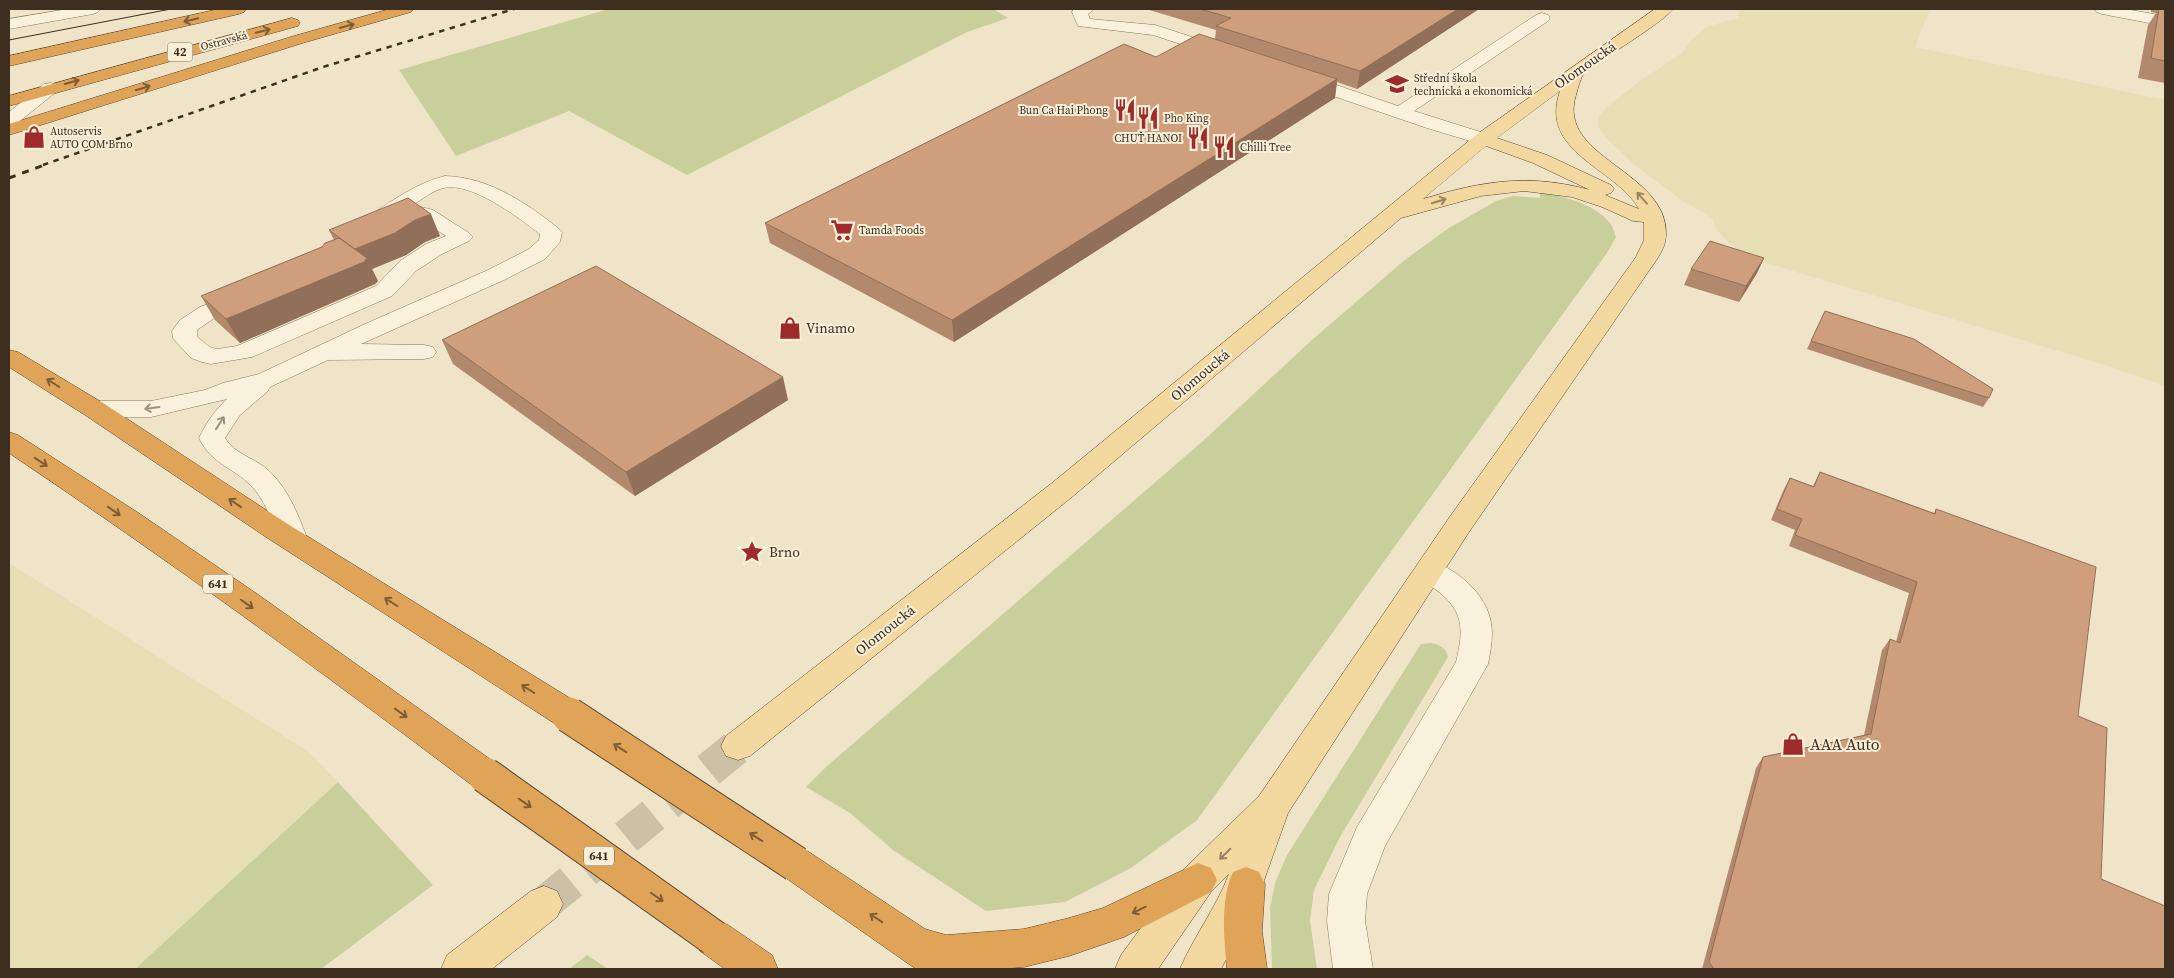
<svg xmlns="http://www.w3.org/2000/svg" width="2174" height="978" font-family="'Source Serif 4',serif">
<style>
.farmland{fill:#e6deb5}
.green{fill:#c9cf9b}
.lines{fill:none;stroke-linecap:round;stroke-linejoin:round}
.major-tunnel{stroke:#ccc0a6;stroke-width:35;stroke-dasharray:35 18;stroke-linecap:butt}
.minor-casing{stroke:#8d765c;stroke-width:1}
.major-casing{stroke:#5b4430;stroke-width:1}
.highway-casing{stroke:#5b4430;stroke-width:1}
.minor{fill:#faf1dc;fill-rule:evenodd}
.major{fill:#f3d9a0;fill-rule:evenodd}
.highway{fill:#e0a458;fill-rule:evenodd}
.tram{stroke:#3d2e20;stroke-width:1}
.rail-far1{stroke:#3d2e20;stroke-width:2.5;stroke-dasharray:5.5 5.5;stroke-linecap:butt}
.rail{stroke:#3d2e20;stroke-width:3;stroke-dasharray:7 7;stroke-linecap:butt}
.highway-bridge-casing{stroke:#5b4430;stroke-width:37;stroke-linecap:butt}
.highway-bridge{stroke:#e0a458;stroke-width:35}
.wall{fill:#b2896c}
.shaded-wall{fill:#916f58}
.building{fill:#cf9f7d;stroke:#916f58}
.oneway{stroke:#7e5d36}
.oneway2{stroke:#988460}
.oneway3{stroke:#9c907e}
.labels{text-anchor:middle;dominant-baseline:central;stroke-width:4;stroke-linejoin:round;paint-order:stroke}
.far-street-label{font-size:11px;fill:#3d2e20;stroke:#f7eed8}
.far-poi-label{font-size:11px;fill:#3d2e20;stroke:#f7eed8;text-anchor:start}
.shield{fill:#f7eed8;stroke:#756857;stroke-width:1}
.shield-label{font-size:12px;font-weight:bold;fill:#3d2e20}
.street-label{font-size:14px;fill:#3d2e20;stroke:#f7eed8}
.poi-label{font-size:14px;fill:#3d2e20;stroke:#f7eed8;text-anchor:start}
.near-poi-label{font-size:16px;fill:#3d2e20;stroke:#f7eed8;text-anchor:start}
</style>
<rect width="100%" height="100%" fill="#f0e4c8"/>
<g class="farmland">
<polygon points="1738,9 1930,9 1915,47 2165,100 2165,386 2105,365 1770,264 1742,253 1726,240 1716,229 1713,219 1683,201 1636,166 1606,138 1598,127 1599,116 1608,106 1640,81 1682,53 1691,40 1707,27 1726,21 1739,19"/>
<polygon points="9,563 309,752 338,782 135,969 9,969"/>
</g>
<g class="green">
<polygon points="609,9 993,9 1008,18 967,32 687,175 569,111 456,156 399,70"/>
<path d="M1540,192C1562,196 1595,204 1609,222C1613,226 1614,232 1616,237L1607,253L1197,820L1131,868L1065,902L986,911L893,850L850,813L806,787L826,767L1204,440L1313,339L1406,259L1449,228L1496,201L1513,196L1540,198Z"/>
<path d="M1431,643C1441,645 1446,648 1448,657L1340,837L1314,890L1310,921L1317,969H1272L1270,908L1275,883L1287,855L1421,644Z"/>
<polygon points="338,782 433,885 321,969 135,969"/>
<polygon points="587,955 608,969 569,969"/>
</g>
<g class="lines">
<polyline class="major-tunnel" points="544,904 738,746"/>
<defs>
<g id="minor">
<polygon points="68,9 101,9 98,12 93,14 9,29 9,19"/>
<polygon points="1074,9 1094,9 1088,14 1090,19 1155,25 1229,49 1231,53 1229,57 1223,58 1153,35 1078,26 1072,12"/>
<polygon points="2094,9 2125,9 2165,16 2165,26 2102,14 2097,12"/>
<polygon points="1542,13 1548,15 1550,18 1548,21 1414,111 1490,135 1492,139 1490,143 1483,145 1427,128 1295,83 1292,79 1295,75 1307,75 1398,106 1536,15"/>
<polygon points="50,83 56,84 59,88 56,92 15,125 9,126 9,112 44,84"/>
<path d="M445,176C488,177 525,202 558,228L562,232L560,242L545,259L504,280L361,344L424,345L433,347L436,352L433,357L424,359L328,360L270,387L267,392L240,415L225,438C234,454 255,458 268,470C288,488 299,516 308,541L304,548L294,551L284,548C273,529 269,507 255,490C237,468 212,466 199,438C206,423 215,410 227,399L151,417H94L85,415L81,409L85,403L94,401H151L205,390L223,383L259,374L365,324L488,270L529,249L539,240L540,234C519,218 471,181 443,188C433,191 422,199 413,205L433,210L469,233L473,237L469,241L442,254L416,271L392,296L252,357L211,364L202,362L191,358L177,343L173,338L172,331L180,320L200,307L237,292L245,290L253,292L256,297L253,302L216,317L197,330V336C214,353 214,349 237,346L376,286L400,261L426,244L446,236L419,219L398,214C389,221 382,226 370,223L367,219L370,215C394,200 416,183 445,176Z"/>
<path d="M1429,560C1460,570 1492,598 1492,633C1492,643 1490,654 1488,664L1385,846L1367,894L1365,921L1373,969H1333L1327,921L1329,894L1357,827L1456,662C1464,629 1464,610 1435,589C1426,583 1419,580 1414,571L1419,563Z"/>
</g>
<g id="major">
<path d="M1655,9H1673C1664,21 1617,50 1602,60C1597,64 1588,68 1584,73C1580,79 1578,88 1576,95C1556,159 1668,170 1666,235C1666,251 1652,265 1644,278L1469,532L1288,813L1256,903L1221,969H1180C1194,936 1216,908 1229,874L1211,892L1158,969H1115L1121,955L1185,868L1259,796L1449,518L1636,257L1644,240V222L1633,221L1602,207L1572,197L1524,191L1481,196L1401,218L1072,497L750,756L738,760L726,756L721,746L726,736L1052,483L1476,135ZM1560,91C1538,153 1615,167 1639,209L1605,195L1611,193L1614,189L1611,185L1547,155L1497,138ZM1486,146L1533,163L1590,190C1529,173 1482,181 1423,199Z"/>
<polygon points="544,886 557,891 563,904 557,917 492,969 441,969 447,955 531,891"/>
</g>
<g id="highway">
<polygon points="219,9 247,9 244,12 239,14 9,66 9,56"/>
<polygon points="390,9 414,9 411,12 306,42 9,135 9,124 294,36"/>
<polygon points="292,18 298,20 300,23 298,26 9,106 9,96"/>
<polygon points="9,350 18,352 103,403 286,523 581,705 586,715 581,725 569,729 557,725 266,537 85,415 9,367"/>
<path d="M9,432L18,435L140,514L260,596L497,764L502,775L497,786L485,790L473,786C321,671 167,559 9,453Z"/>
<polygon points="796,847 809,852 925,929 946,935 1024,929 1069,918 1103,908 1198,863 1211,868 1217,880 1211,892 1124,937 1069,956 1024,967 994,969 916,969 783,876 778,864 783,852"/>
<path d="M1246,867L1259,872L1265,884L1262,931L1267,969H1227C1224,938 1220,901 1233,872Z"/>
<polygon points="714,919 728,925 772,955 778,969 725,969 700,951 695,938 700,925"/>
</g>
</defs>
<use href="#minor" class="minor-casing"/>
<use href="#major" class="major-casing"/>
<use href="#highway" class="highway-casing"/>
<use href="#minor" class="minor"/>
<use href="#major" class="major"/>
<use href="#highway" class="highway"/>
<polyline class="tram" points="9,40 171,9"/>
<polyline class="rail-far1" points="43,165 323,67 514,9"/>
<polyline class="rail" points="9,178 47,164"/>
<defs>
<g id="highway-bridge">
<polyline points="569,715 796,864"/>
<polyline points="485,775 714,938"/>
</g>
</defs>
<use href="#highway-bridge" class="highway-bridge-casing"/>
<use href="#highway-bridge" class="highway-bridge"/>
</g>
<g class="wall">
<polygon points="1146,9 1479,9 1357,89 1337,82 1335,98 954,342 770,243 765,223 1156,57 1215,39 1216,30"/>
<polygon points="2151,9 2165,9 2165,83 2138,78 2148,25 2156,13 2151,12"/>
<polygon points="329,230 440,236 425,242 406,255 372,269 378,281 375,284 240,343 215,320 201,296 322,247 334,240"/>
<polygon points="1764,258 1757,273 1739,302 1684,285 1691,269"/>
<polygon points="1825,311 1989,398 1983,407 1807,349"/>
<polygon points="442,340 788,400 635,496 453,364"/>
<polygon points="1820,472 1934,513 1936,509 2078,716 2101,879 2165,969 1702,969 1756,768 1763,757 1864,735 1882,650 1890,639 1896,642 1909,593 1789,546 1795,530 1771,520 1784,489 1790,478 1813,486"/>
</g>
<g class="shaded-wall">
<polygon points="1458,9 1479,9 1357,89 1360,71"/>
<polygon points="1337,79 1335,98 954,342 952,320"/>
<polygon points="431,214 440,236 425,242 406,255 372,269 378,281 375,284 240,343 226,319 355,249 415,220"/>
<polygon points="1764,258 1757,273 1739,302 1746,286"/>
<polygon points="783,377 788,400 635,496 626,472"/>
</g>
<g class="building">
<polygon points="1200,9 1458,9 1360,71 1216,26 1231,18"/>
<polygon points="2159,9 2165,9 2165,61 2151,58"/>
<polygon points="1199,34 1337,79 952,320 765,223 1124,44 1156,57"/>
<polygon points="408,198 431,214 415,220 395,233 355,249 329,230"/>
<polygon points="339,238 367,258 364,262 226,319 201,296 322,247 325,243"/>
<polygon points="1710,241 1764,258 1746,286 1691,269"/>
<polygon points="596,266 783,377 626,472 442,340"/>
<polygon points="1825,311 1914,339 1993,389 1989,398 1811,341"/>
<polygon points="1820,472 1935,514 1936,509 2096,567 2078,716 2107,728 2101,879 2165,906 2165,969 1714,969 1709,962 1763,757 1871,734 1890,639 1900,643 1917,582 1795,535 1802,519 1777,509 1790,478 1814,487"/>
</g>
<defs><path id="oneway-shaft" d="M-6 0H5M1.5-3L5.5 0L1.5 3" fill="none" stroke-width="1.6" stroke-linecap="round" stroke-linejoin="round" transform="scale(1.25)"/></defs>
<g class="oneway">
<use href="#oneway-shaft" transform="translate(191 20) rotate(167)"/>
<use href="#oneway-shaft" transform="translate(347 26) rotate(-16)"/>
<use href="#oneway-shaft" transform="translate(263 31) rotate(-14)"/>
<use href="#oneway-shaft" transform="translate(72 82) rotate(-16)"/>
<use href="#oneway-shaft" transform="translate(143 88) rotate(-17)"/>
<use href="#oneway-shaft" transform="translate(53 383) rotate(-148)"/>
<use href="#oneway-shaft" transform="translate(41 462) rotate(33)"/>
<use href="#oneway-shaft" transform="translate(235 503) rotate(-146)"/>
<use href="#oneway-shaft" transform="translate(114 511) rotate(35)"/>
<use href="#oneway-shaft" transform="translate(391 602) rotate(-148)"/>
<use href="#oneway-shaft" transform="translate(247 604) rotate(35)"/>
<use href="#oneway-shaft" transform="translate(528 689) rotate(-148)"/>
<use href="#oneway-shaft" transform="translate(401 713) rotate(36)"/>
<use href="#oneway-shaft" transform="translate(620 748) rotate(-147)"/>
<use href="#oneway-shaft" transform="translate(525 803) rotate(35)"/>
<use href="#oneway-shaft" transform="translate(756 837) rotate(-147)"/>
<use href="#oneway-shaft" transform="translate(657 897) rotate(35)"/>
<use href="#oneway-shaft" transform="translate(1139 910) rotate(154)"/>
<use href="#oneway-shaft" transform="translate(876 918) rotate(-146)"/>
</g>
<g class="oneway2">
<use href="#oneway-shaft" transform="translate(1642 198) rotate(-131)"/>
<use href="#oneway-shaft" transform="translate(1439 201) rotate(-17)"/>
<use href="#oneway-shaft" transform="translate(1225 854) rotate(135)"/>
</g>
<g class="oneway3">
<use href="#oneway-shaft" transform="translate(152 408) rotate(172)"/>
<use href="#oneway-shaft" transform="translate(220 423) rotate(-57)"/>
</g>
<defs>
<symbol id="school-bare" viewBox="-9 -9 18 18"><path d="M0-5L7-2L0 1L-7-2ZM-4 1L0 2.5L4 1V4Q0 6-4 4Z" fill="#9e2a2b" stroke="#f7eed8" stroke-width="2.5" paint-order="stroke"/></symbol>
<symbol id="restaurant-bare" viewBox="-9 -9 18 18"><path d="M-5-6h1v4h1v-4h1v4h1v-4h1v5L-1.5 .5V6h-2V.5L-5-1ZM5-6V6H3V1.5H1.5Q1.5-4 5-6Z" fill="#9e2a2b" stroke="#f7eed8" stroke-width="2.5" paint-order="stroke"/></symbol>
<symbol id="shop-bare" viewBox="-9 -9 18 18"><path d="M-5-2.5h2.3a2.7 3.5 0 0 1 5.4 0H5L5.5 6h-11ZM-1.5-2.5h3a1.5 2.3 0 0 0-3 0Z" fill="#9e2a2b" stroke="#f7eed8" stroke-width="2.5" paint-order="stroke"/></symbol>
<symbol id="supermarket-bare" viewBox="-9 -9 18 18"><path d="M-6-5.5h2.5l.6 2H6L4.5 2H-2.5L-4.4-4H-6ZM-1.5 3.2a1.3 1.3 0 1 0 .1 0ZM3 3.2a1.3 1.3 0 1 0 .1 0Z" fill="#9e2a2b" stroke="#f7eed8" stroke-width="2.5" paint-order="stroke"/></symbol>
<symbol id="sight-bare" viewBox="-9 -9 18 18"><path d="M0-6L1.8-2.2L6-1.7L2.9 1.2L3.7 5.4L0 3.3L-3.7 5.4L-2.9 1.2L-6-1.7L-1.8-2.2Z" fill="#9e2a2b" stroke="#f7eed8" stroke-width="2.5" paint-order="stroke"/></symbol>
</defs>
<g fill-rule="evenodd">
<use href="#school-bare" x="1381" y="68" width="32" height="32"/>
<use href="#restaurant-bare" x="1109" y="94" width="32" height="32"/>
<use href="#restaurant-bare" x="1132" y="102" width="32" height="32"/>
<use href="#shop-bare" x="18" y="121" width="32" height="32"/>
<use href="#restaurant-bare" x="1182" y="122" width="32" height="32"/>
<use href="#restaurant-bare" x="1208" y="131" width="32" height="32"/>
<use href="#supermarket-bare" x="826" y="214" width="32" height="32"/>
<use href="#shop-bare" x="774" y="312" width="32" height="32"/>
<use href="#sight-bare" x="736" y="536" width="32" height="32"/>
<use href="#shop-bare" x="1777" y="728" width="32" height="32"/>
</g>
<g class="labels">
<g class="far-street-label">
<text transform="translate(224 41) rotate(-15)">Ostravská</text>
</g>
<g class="far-poi-label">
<text x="1414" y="78">Střední škola<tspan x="1414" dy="13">technická a ekonomická</tspan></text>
<text x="1108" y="110" text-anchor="end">Bun Ca Hai Phong</text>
<text x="1164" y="118">Pho King</text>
<text x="50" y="131">Autoservis<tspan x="50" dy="13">AUTO COM Brno</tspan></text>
<text x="1182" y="138" text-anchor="end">CHUŤ HANOI</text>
<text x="1240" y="147">Chilli Tree</text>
<text x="859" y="230">Tamda Foods</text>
</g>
<g class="shield">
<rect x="167.5" y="42.5" width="25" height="19" rx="4"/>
<rect x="203" y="574.5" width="30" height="19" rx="4"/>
<rect x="584" y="846.5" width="30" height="19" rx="4"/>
</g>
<g class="shield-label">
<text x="180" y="52">42</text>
<text x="218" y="584">641</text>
<text x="599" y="856">641</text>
</g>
<g class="street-label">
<text transform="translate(1585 65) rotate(-35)">Olomoucká</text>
<text transform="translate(1200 375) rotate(-40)">Olomoucká</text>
<text transform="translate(885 630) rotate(-38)">Olomoucká</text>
</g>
<g class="poi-label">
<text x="806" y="328">Vinamo</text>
<text x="769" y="552">Brno</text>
</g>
<g class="near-poi-label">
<text x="1810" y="744">AAA Auto</text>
</g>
</g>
<rect width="2174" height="978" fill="none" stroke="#3d2e20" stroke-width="20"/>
</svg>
